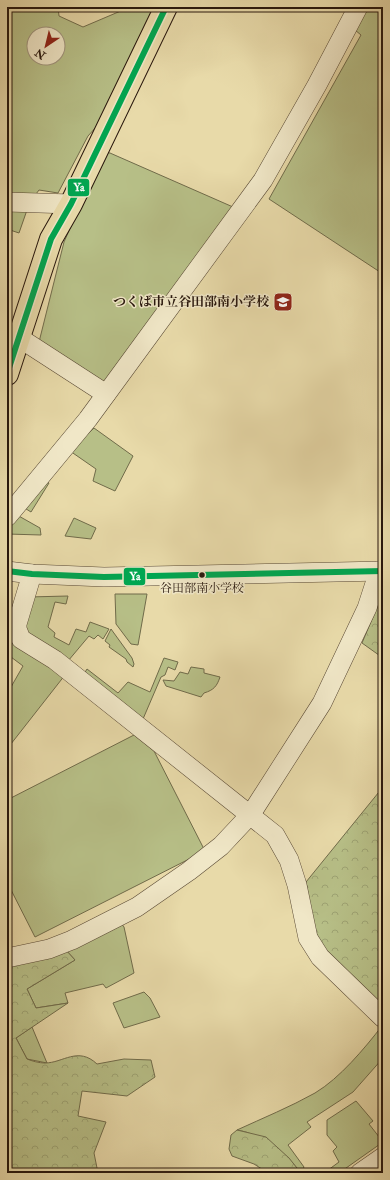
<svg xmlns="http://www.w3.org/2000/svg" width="390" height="1180" font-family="'IM FELL Double Pica','Noto Serif JP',serif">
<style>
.green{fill:#b7bf87;stroke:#706b4a;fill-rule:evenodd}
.forest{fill:url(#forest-crowns);stroke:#706b4a}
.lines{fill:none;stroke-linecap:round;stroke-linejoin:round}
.minor-casing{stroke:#584834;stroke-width:20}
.major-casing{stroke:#28170d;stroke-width:24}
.minor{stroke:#f0e7c7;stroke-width:19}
.major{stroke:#e8daa9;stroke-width:22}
.bus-1-casing{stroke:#f0e7c7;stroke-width:9}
.bus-1{stroke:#00a651;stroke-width:6}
.bus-dot{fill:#28170d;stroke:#f0e7c7;stroke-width:1.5}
.labels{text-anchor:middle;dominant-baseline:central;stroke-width:3;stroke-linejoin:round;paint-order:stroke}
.bus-label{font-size:12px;fill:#28170d;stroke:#f0e7c7}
.poi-label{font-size:13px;font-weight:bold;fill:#28170d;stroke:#f0e7c7;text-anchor:end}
.line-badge{stroke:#f0e7c7;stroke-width:1.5}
.badge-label{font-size:11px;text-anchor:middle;font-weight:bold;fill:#fff}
</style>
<defs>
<pattern id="forest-crowns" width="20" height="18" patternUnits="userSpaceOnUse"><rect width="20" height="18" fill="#b7bf87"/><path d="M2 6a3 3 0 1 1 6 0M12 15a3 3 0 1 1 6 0" fill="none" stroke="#9da373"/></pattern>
</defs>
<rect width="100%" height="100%" fill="#e8daa9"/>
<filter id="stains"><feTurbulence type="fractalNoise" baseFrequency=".005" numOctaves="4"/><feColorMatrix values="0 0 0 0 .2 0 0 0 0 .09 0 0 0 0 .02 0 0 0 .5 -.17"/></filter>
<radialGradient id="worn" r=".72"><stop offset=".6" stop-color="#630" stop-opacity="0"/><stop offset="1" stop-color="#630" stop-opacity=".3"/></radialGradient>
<g class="green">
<path d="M7,7H58L59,16L83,27L123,10L124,7H157L97,126L88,136L58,193L39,190L36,194L7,193ZM34,34H58V58H34Z"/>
<polygon points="366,7 383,7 383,274 269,199 361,35 355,30"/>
<polygon points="104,152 110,153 233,207 106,383 39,342 64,242"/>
<polygon points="7,210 27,210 19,233 7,229"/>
<polygon points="94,428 133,456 115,491 93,481 96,469 70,451"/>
<polygon points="45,481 49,483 31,512 23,507"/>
<polygon points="17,515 40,528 41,535 7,534 7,525"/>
<polygon points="74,518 96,528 91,539 65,536"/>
<polygon points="115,594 147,594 138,645 131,644 116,624"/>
<polygon points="68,596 66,604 55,602 48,627 55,633 54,637 69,645 76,629 86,632 90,622 109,629 103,639 98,635 94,639 89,636 68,661 21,630 28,597"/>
<polygon points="111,629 132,658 134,664 133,667 127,662 126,659 109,647 110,645 105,641"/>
<polygon points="12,641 65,675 7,749 7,694 23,666 7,654"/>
<polygon points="164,658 178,662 175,670 168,667 165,675 161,677 143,719 84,674 87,669 118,693 128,682 150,692"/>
<path d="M191,667L204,669V673L220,677C217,686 214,690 204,693L201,697L166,686L163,680L174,681L180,672L188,674Z"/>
<polygon points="134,735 154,751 205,851 35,937 7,882 7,800"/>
<polygon points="121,923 124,927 134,973 106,988 103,984 65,993 68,1003 36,1008 27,989 75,960 65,949"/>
<polygon points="144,992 150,998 160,1017 124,1028 113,1003"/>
<path d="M382,1026L383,1058L353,1092L307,1122L311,1127L288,1145L304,1167L303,1169L306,1173H301C286,1154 262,1134 237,1130C263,1118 290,1107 315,1093C340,1078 364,1049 382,1026Z"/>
<polygon points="32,1027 47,1063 27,1059 16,1038"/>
<polygon points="356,1101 373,1121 369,1124 383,1142 339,1173 324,1173 339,1162 333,1151 337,1147 327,1135 327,1120"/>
</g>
<g class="forest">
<polygon points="383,593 383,658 362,643"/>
<path d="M383,787V1006C365,989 329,963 320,942C311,924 310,902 306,882Z"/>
<path d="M65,949L75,960L27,989L36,1008L68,1003L16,1038L27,1059C32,1061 39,1063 45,1063C63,1063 78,1046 97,1064L124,1059L151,1060L155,1077L127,1096L82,1091L78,1116L106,1122L94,1153L98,1173H7V964Z"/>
<polygon points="237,1130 266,1137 289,1158 301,1173 268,1173 254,1164 232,1156 229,1149 231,1135"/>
</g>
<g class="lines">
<defs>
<g id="minor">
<polyline points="7,202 71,204"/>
<polyline points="18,337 106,394"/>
<polyline points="7,517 88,419 263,180 317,85 358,7"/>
<polyline points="7,571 32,574 104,577 383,571"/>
<polyline points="32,574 17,624 17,629 21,639 55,660 275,835 289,860 297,885 308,938 320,957 383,1018"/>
<polyline points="7,958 49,949 72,940 137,907 189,871 221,846 251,814 322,703 367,608 379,571"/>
<polyline points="360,1173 383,1157"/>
</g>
<polyline id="major" points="7,374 51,239 71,204 166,7"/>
</defs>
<use href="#minor" class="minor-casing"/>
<use href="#major" class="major-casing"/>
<use href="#minor" class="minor"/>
<use href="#major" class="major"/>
<defs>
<g id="bus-1">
<polyline points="7,374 51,239 71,204 166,7"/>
<polyline points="7,571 32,574 104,577 383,571"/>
</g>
</defs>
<use href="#bus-1" class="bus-1-casing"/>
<use href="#bus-1" class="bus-1"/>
</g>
<defs>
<symbol id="school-square" viewBox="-11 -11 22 22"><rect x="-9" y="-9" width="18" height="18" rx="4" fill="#8f2418" stroke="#f0e7c7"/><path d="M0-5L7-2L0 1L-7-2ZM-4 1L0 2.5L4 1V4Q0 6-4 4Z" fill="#fff"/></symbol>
</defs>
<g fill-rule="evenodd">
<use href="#school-square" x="272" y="291" width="22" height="22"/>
</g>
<circle class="bus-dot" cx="202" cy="575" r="3.5"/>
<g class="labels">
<g class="bus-label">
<text x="202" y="588">谷田部南小学校</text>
</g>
<g class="poi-label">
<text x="269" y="302">つくば市立谷田部南小学校</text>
</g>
</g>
<g class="line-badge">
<rect x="67" y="178" width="23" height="19" rx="4" fill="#00a651"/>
<rect x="123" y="567" width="23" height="19" rx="4" fill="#00a651"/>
</g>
<g class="badge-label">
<text x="79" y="191">Ya</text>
<text x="135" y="580">Ya</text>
</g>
<rect width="390" height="1180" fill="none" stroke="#e8daa9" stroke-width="24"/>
<rect x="8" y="8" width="374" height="1164" fill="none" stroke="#28170d" stroke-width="2"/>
<rect x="12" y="12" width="366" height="1156" fill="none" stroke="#28170d"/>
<g transform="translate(46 46) rotate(215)"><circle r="19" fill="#f0e7c7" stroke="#a0947d"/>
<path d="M0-3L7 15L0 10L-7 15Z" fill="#8f2418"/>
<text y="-6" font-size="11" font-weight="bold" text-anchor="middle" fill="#28170d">N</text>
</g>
<rect width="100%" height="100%" filter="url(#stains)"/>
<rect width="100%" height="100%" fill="url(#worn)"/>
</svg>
